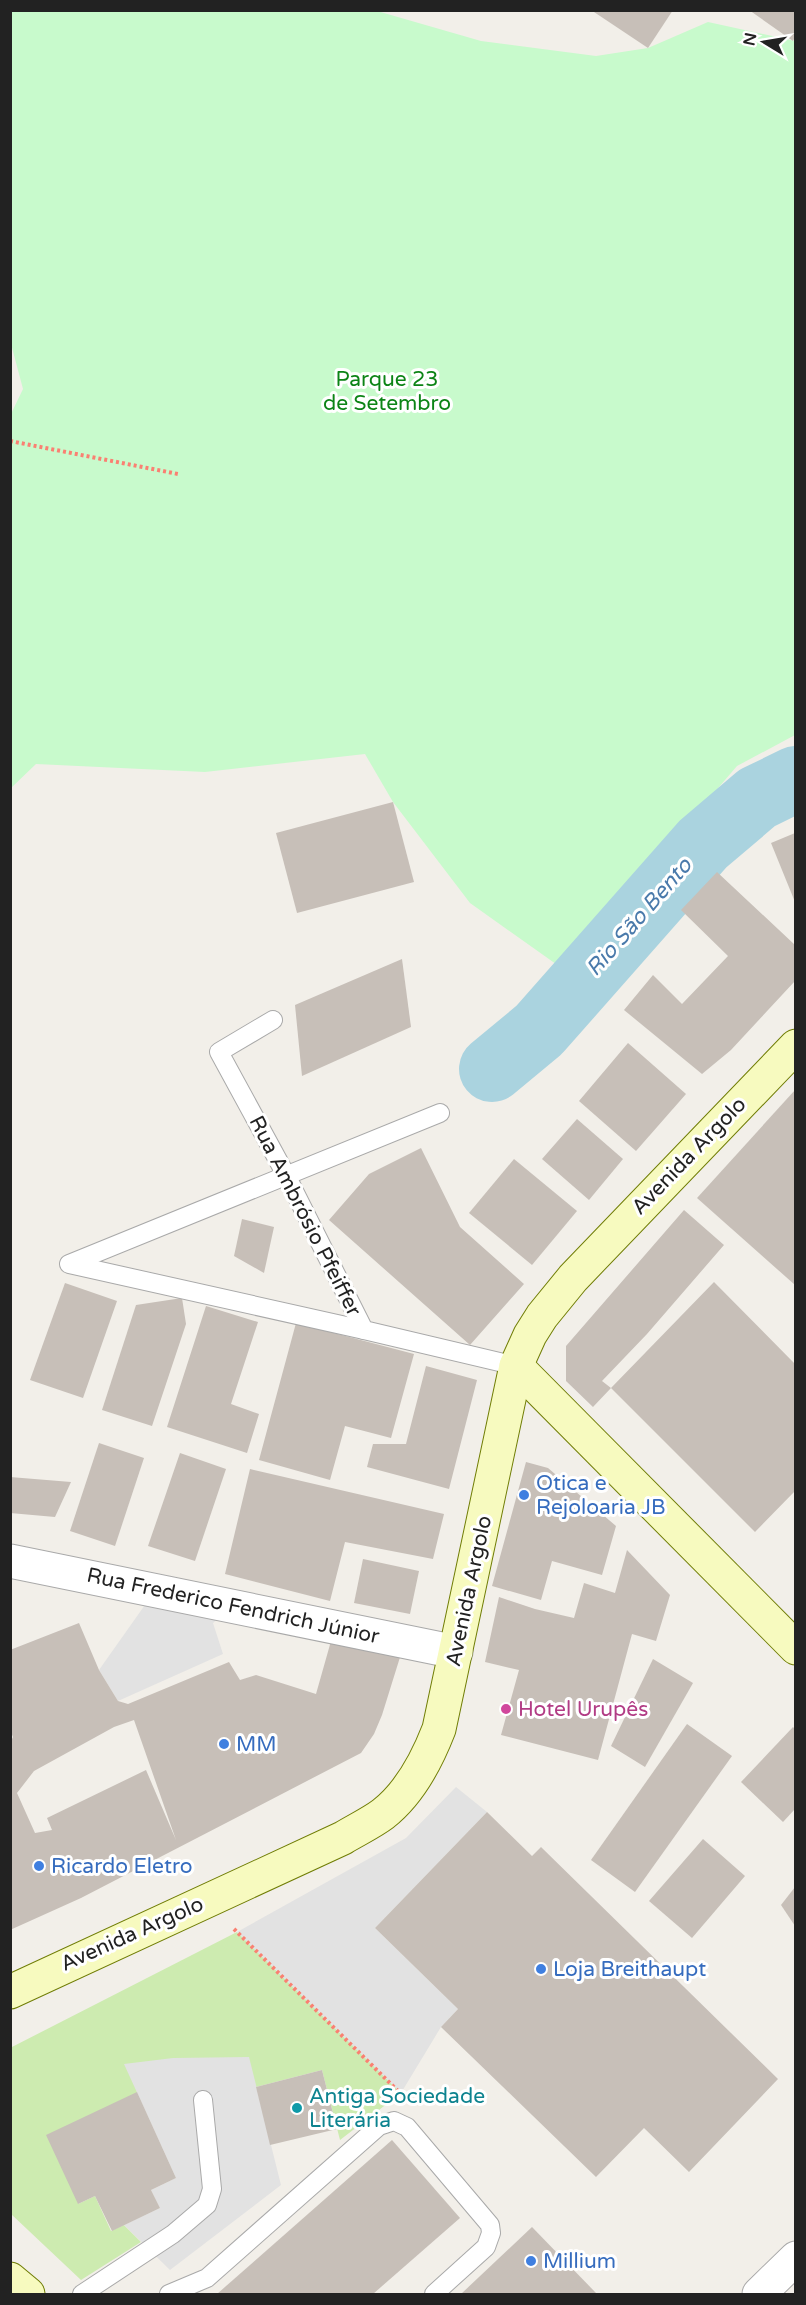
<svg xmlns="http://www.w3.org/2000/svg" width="806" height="2305" font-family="'Varela Round',sans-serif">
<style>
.grass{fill:#cdebb0}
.park{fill:#c8facc}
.parking{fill:#e2e2e2}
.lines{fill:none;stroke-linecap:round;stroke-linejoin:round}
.river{stroke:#aad3df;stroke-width:66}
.building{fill:#c7bfb8;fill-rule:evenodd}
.lane-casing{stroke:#a9a9a9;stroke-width:20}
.street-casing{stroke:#a9a9a9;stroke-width:35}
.secondary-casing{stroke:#707d05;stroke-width:35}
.path{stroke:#fa8072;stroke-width:4;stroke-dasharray:3 3;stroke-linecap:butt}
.lane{stroke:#fff;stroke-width:18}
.street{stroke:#fff;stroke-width:33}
.secondary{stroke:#f7fabf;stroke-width:33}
.shop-dot{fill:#3f7fe0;stroke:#fff;stroke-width:2}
.hotel-dot{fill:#d1479c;stroke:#fff;stroke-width:2}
.culture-dot{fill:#0f9aa8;stroke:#fff;stroke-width:2}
.labels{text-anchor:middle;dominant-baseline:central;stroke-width:6;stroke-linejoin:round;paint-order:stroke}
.park-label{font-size:21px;fill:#0c8416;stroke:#fff}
.street-label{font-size:21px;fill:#222;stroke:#fff}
.shop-label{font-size:21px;fill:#366cbe;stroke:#fff;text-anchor:start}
.hotel-label{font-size:21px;fill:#b23c85;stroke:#fff;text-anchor:start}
.culture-label{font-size:21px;fill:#0d838f;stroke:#fff;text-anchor:start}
.water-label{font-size:22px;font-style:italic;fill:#4a7aab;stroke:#fff}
</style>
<rect width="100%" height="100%" fill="#f2efe9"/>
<polygon class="grass" points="237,1932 401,2093 340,2140 322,2070 256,2087 137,2092 78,2204 95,2196 111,2231 124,2225 141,2242 81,2280 11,2214 10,2048"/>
<polygon class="park" points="11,11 377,11 481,41 596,56 648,48 708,22 795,41 795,735 737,766 563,969 470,903 393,802 365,754 205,772 36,764 11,788 10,416 23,389 10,340"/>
<g class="parking">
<polygon points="152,1595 226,1611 213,1623 223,1654 118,1701 99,1670"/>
<polygon points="456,1787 487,1812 375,1928 458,2009 441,2027 401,2093 237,1932 406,1838"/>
<polygon points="249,2057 281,2185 170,2270 124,2225 160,2208 151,2190 176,2178 124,2064 173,2058"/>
</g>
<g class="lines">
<polyline class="river" points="492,1069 539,1030 703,844 757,798 796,779"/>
</g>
<g class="building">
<polygon points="591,10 673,10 648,48"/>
<polygon points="749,10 795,10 795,37 793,41"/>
<polygon points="393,802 414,882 297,913 276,833"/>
<polygon points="795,833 795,902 771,843"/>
<polygon points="717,872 795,945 795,981 731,1050 702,1074 624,1010 653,975 682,1004 728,956 681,910"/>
<polygon points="402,959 411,1027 302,1076 295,1005"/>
<polygon points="628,1043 686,1094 636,1151 579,1101"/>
<polygon points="795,1090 795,1285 697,1198"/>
<polygon points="577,1119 623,1159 589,1200 542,1159"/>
<polygon points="421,1148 460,1227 524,1284 470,1345 329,1220 369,1174"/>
<polygon points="514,1159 577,1211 532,1265 469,1213"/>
<polygon points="684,1210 724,1245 647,1334 602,1381 611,1388 714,1282 795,1364 795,1491 755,1532 611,1388 593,1407 566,1381 566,1346"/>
<polygon points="242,1219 274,1227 264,1273 234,1256"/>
<polygon points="65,1283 117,1301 83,1398 30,1380"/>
<polygon points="182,1298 186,1324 152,1426 102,1410 136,1305"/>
<polygon points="206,1306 258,1322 231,1404 259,1414 247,1453 167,1427"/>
<polygon points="296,1323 414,1354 391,1438 345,1426 330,1480 259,1460"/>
<polygon points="426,1366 477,1380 449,1489 367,1467 373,1444 406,1444"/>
<polygon points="99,1443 144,1458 115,1546 70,1531"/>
<polygon points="180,1453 226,1469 195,1561 148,1546"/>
<polygon points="526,1462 548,1468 616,1526 602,1575 552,1561 541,1600 492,1586"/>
<polygon points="250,1469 444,1514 433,1559 345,1542 330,1601 225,1574"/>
<polygon points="10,1477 71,1482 55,1517 10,1513"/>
<polygon points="627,1550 670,1595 656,1641 632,1634 598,1760 501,1735 519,1670 485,1662 499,1597 535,1609 574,1618 584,1583 615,1593"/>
<polygon points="363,1559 419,1571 410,1614 354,1603"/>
<path d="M79,1623L99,1670L118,1701L128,1704L229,1662L240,1680L256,1675L316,1694L331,1641L401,1654L382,1715L374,1734L361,1753L81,1898L10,1930V1743L13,1737L10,1730V1650ZM134,1720L176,1840L146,1770L47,1818L52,1830L35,1833L17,1793L34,1771L114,1727Z"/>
<polygon points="653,1659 693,1683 645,1767 611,1746"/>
<polygon points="687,1724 732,1756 635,1892 591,1860"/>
<polygon points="793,1727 795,1729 795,1809 783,1822 741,1782"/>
<polygon points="487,1812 532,1856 541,1847 778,2079 689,2172 644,2128 596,2177 441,2027 458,2009 375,1928"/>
<polygon points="703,1839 745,1876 692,1938 649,1901"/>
<polygon points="795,1887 795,1926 781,1905"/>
<polygon points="322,2070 337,2129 270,2145 256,2087"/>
<polygon points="137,2092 176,2178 151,2190 160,2208 112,2231 95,2196 78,2204 46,2135"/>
<polygon points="392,2140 460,2218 373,2294 217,2294"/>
<polygon points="532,2227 597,2294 461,2294"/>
</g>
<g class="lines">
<defs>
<g id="lane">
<polyline points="273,1020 219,1052 286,1175 364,1330 516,1366"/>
<polyline points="364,1330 69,1264 440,1113"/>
<polyline points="82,2294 173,2234 207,2205 212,2189 203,2100"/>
<polyline points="169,2294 207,2278 379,2126 394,2121 407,2127 490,2225 491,2233 486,2247 434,2294"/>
</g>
<g id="street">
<polyline points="10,1561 456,1652"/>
<polyline points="759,2294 796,2258"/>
</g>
<g id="secondary">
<polyline points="516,1366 796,1648"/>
<path d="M10,1992L343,1838C356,1830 371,1823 383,1814C410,1793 427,1760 439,1729L516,1366L530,1335L542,1316L573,1278L796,1046"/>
<polyline points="10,2279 28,2294"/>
</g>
</defs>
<use href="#lane" class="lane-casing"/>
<use href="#street" class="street-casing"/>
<use href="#secondary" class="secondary-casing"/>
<g class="path">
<polyline points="10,441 178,474"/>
<polyline points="234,1929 400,2093"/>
</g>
<use href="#lane" class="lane"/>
<use href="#street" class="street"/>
<use href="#secondary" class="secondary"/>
</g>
<g class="shop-dot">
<circle cx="524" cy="1495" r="6"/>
<circle cx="224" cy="1744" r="6"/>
<circle cx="39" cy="1866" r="6"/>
<circle cx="541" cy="1969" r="6"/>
<circle cx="531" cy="2261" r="6"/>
</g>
<circle class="hotel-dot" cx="506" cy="1709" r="6"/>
<circle class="culture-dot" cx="297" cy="2108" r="6"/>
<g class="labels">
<g class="park-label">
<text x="387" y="379">Parque 23<tspan x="387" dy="24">de Setembro</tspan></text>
</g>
<g class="street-label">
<text transform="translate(689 1156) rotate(-46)">Avenida Argolo</text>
<text transform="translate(305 1216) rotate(63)">Rua Ambrósio Pfeiffer</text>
<text transform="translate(469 1591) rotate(-78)">Avenida Argolo</text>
<text transform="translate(233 1606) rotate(12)">Rua Frederico Fendrich Júnior</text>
<text transform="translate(132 1934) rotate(-24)">Avenida Argolo</text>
</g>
<g class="shop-label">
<text x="536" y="1483">Otica e<tspan x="536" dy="24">Rejoloaria JB</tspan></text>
<text x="236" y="1744">MM</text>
<text x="51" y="1866">Ricardo Eletro</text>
<text x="553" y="1969">Loja Breithaupt</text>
<text x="543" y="2261">Millium</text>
</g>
<g class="hotel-label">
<text x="518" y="1709">Hotel Urupês</text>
</g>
<g class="culture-label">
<text x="309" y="2096">Antiga Sociedade<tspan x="309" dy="24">Literária</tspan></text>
</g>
<g class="water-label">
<text transform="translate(639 917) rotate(-49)">Rio São Bento</text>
</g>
</g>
<rect width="806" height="2305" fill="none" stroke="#222222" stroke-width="24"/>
<g transform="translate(764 42) rotate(281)" stroke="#ffffff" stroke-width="4.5" paint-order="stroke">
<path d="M0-4.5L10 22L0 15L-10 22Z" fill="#222222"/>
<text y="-9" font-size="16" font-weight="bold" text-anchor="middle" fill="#222222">N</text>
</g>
</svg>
